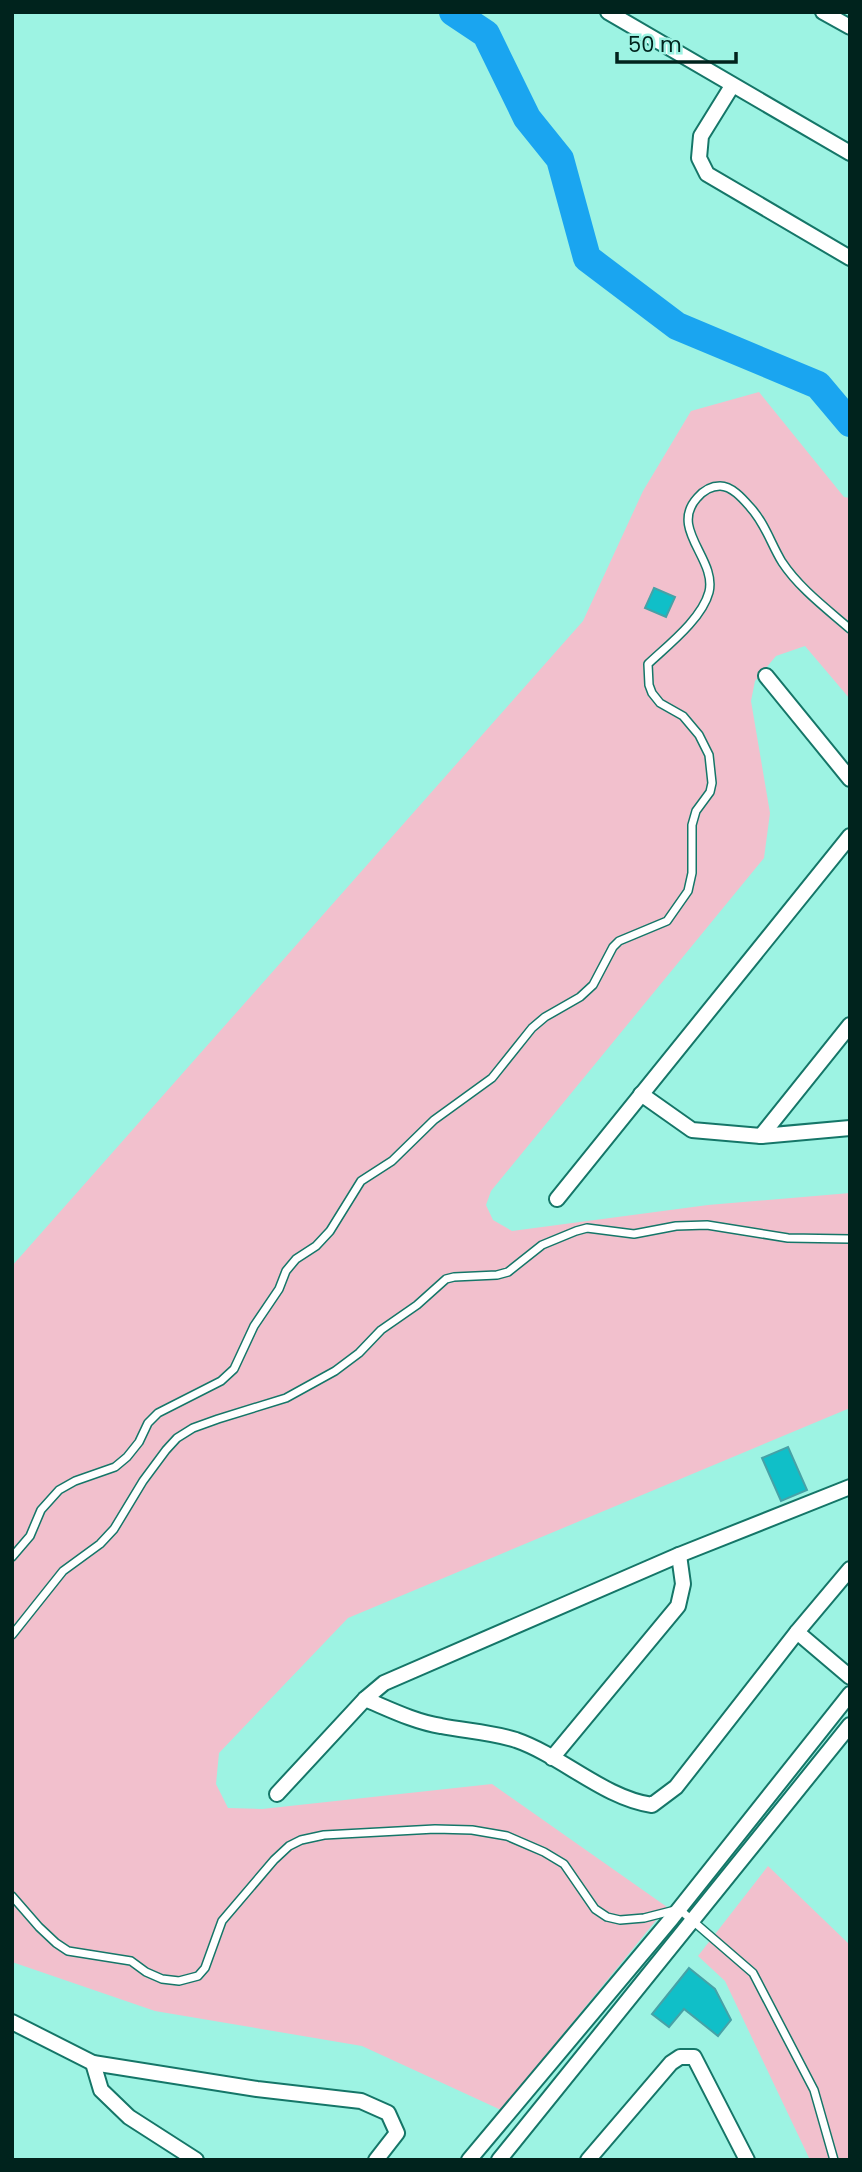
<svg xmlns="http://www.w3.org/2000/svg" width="862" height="2172" font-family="Poppins,sans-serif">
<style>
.green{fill:#f2c0cd}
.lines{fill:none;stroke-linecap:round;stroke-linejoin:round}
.river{stroke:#1aa5f0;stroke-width:28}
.building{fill:#10bfc8;stroke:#46a2a7;stroke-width:2}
.service-casing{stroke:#157668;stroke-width:10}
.minor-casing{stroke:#157668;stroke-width:18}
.path{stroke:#56958a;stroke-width:2.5;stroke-dasharray:5 3.5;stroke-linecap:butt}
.service{stroke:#fff;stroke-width:7}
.minor{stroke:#fff;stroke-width:14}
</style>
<rect width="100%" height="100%" fill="#9df3e3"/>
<g class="green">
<polygon points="759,392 844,497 850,498 850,699 805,646 776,656 755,681 751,701 770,813 764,858 491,1191 486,1205 493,1220 512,1231 708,1205 850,1193 850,1408 348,1618 219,1753 216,1784 228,1808 262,1809 492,1784 667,1907 501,2110 362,2046 155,2011 12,1962 12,1266 583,621 643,491 691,411"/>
<polygon points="768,1866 850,1945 850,2160 810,2160 725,1981 698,1956"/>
</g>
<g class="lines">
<polyline class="river" points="453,12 486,34 527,118 560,159 587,258 677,326 818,385 850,423"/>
</g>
<g class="building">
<polygon points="654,588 675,597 666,617 645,608"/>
<polygon points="788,1447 807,1490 781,1501 762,1458"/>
<polygon points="689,1968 715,1989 731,2020 718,2036 684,2009 669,2027 652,2014"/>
</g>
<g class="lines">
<defs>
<g id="service">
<path d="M12,1557L30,1536L41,1510L59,1490L75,1481L115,1467L127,1457L139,1442L148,1423L158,1413L221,1381L234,1369L254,1326L279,1289L286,1271L296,1259L316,1246L330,1231L361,1181L392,1161L434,1120L492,1078L532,1028L545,1017L580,997L593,985L613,947L619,941L667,921L688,891L692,873V825L696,811L710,792L712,783L709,755L699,735L683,716L660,703L652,693L649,685L648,664C667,646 702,619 709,592C717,559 669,529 697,498C703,491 711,486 720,486C732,486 743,499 750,507C765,523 771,544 782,562C799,588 827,609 850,629"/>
<polyline points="12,1635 63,1571 100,1544 114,1529 143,1481 166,1450 177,1438 193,1428 218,1419 286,1398 335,1371 359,1353 381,1330 417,1305 446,1279 454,1277 497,1275 508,1272 542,1245 576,1231 587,1228 634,1234 676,1226 707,1225 788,1238 850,1239"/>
<polyline points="12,1896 39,1927 56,1943 68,1951 131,1961 146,1972 162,1979 179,1981 198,1976 205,1968 222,1921 274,1860 289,1846 301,1840 324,1835 435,1829 472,1830 507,1836 544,1852 564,1864 595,1909 607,1917 620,1920 644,1918 679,1909 753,1973 814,2090 834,2160"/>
</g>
<g id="minor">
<polyline points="608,12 850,153"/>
<polyline points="823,12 850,27"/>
<polyline points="732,86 701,136 699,158 707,174 850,258"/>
<polyline points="766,676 850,779"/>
<polyline points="641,1094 692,1130 761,1136 850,1128"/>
<polyline points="761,1136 850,1025"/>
<polyline points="557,1199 850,836"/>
<polyline points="797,1632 850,1677"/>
<path d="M365,1699C389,1709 415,1722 441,1726C466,1731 491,1732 516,1740C562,1756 604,1798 652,1805L676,1787L797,1632L850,1569"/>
<polyline points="552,1758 678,1606 683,1584 679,1555"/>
<polyline points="277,1794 365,1699 384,1683 679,1555 850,1487"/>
<polyline points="12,2022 93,2063 257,2089 361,2101 388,2113 397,2133 376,2160"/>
<polyline points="93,2063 101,2090 129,2117 196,2160"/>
<polyline points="469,2160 672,1918 850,1694"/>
<polyline points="499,2160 850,1725"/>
<polyline points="588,2160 671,2063 680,2057 694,2057 747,2160"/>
</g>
</defs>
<use href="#service" class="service-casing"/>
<use href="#minor" class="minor-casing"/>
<polyline class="path" points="12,393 12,404"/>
<use href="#service" class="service"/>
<use href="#minor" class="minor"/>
</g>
<rect width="862" height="2172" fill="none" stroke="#00231d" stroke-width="28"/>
<path d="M617 52v10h119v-10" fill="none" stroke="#00231d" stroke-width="3.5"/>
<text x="628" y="52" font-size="21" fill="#00231d" stroke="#9df3e3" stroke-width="5" paint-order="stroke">50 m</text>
</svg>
